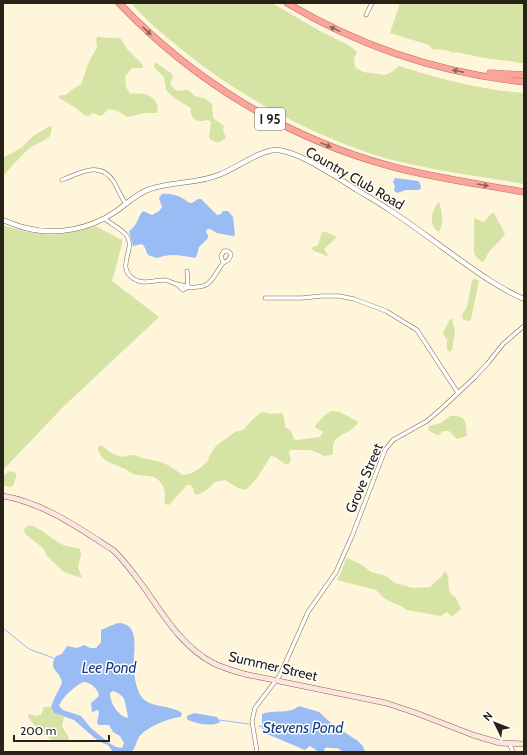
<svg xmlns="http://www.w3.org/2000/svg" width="527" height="755" font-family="Cabin,sans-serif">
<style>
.green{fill:#d5e3a4}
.water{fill:#99bcf5;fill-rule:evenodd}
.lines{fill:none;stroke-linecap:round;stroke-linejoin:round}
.stream{stroke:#99bcf5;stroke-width:1}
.minor-casing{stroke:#776c4e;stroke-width:4.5}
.tertiary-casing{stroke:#776c4e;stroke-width:5.5}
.secondary-casing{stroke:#776c4e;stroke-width:6}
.motorway-casing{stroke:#b2776c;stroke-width:7}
.minor{stroke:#fff;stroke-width:3.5}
.tertiary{stroke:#fff;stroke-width:4.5}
.secondary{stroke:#fee4e1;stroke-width:5}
.motorway{stroke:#fda49a;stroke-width:6}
.oneway{fill:#926458}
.labels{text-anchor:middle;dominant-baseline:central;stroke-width:3;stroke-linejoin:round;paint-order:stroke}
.shield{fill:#fff;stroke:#68655d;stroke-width:1}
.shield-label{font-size:13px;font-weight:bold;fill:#272317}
.street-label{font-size:14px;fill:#272317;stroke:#fff}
.water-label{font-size:15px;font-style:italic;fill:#173d80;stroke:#fff}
</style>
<rect width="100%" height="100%" fill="#fff5da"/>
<g class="green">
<path d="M131,3H272L320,31L350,46L357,52L354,59L355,67L363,72L385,75L392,72L399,66C439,79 482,90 524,93V184C475,175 424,170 375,155C302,131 234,93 175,44C159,31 144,18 131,3Z"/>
<polygon points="400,3 524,3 524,63 517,63 516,62 485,58 456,52 454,53 446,50 432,49 429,45 390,33"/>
<path d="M98,36C106,40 114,36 121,39L127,49L142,64L143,66L142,68H132L125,77L126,87L130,94C143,93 152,93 158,106L157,113H144L127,117L118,111L109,109L101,116L93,113L88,116L84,115L76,108L59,98V96L63,95H66L70,91L81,84L85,74L87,66L97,47L96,39Z"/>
<path d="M155,62L172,74L173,76L170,84C178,94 178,90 188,90L195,96L204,98L212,104L213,118L224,126L223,131L226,138C221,142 216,144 210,139L209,136L211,122L208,120C206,120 204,121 202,121C194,122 189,114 191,108L174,98L166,90L164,77L154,67Z"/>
<polygon points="50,126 52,128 50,136 45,140 31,147 23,154 3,176 3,158 21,148 33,136"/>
<path d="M439,202C442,211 444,223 439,232C428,226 431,210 439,202Z"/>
<path d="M492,213H494L505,234C501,241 494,245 489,252C486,256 486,260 482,262L477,258L474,253V218L484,222Z"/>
<path d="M3,225C24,232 45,237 68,233C77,231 86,228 95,226L122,240V244L112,281L159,317L64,406L3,470Z"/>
<polygon points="322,232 326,232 337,237 324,249 328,255 327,256 314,251 311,248 318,245"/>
<polygon points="474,278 479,281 471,319 469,321 463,320 462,315 467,307 472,281"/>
<polygon points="450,319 452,319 455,331 452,350 450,352 447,350 447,340 443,333"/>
<path d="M331,411L340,412L358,422C350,437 331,431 333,453L332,455L324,456L311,450H290L289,453L291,459L289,464H285L275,457L271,456L257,478L246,490L238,488L225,480L215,482L207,490L197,495L194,493L193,488L191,485H187L169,505L165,504C164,498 166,492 163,486C156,472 144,478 133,474C130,472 126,469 123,468C112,463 100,461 98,448L100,445C107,448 111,454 118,456C124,458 129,455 134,455C138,456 142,458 146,459C162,461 170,465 182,475C194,474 201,468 209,460L208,458L216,446L235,432L243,430L254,418L262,412L271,414L282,413L284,417L285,427L291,431L294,439L297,440L320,437L323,432L316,428L315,426L323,417Z"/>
<path d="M450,416C467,415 466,422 467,436L457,439L449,431H443L439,435L435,434L428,430L429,426L441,423Z"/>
<polygon points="10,471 16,473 16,478 13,486 10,487 3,485 3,476"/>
<path d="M29,525C42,528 50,538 61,544C67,547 74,547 80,549L81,555L78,567L82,578L64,572L47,556L43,548L25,534L24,529Z"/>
<polygon points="347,558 362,565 371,572 386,576 395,583 413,588 430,587 442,576 445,571 448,576 449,590 451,594 456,598 461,609 453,616 449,615 448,612 445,613 441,616 407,610 403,607 385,599 376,590 337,580 342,570 345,561"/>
<path d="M44,707H51L54,713L64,717L62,726L69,738L68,741C51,746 37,729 28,717V716L30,714L36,716L41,715Z"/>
</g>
<g class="water">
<polygon points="395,178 418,181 420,183 421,188 419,190 406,190 397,193 394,191 395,186 393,182"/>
<path d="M162,194C169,193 177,195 184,199C187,201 188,203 192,203L198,199H201L217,215L221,214L223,211H228L233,217L235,235L233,236L217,233L210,229H207L206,232L208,235V238L199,247L197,255L195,258C180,255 170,253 157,258L148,255L144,246L142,244L133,246L129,231C139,224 137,217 143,211L152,215L159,211L162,207L159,198Z"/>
<path d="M118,623C141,623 133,651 134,666C134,673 135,683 138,690C144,710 168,703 182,713L181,717C169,718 146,727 139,737C136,741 136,748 132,751C128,754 118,752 113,752L108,745L98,741L74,720L54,713L51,707L54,699L62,683C61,670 47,671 56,656L62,654L67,646L77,648L84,645L90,648H96L101,642V630L110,626ZM83,682C91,682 96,688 99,694L98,697L91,703L92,712L98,710L99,712L97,723L99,725H109L113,732L120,736L124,743L122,748L116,747L109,743L91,728L81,716L63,710L59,706C62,697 74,687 83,682ZM113,691C117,692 122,695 124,699C125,702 128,715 128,718C118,716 110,703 110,693Z"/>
<path d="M299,706L319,712L332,724L358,741L363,746L365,752H344L337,748C333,749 329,747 325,748L324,751L319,752L310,746L305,750L267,734L262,728V714C275,709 288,715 299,706Z"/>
<path d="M194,713L217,717L220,722C212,727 195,724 187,719V716Z"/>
</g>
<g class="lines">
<g class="stream">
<polyline points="3,628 29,649 56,659"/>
<polyline points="219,720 249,724"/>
<polyline points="259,726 264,727"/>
</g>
<defs>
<g id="minor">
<polyline points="366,15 372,3"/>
<path d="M62,180C80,173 100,160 114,182C118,189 121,197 126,204"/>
<path d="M105,219C111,224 122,229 127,236C136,250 115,267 134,279C143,285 154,280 164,280C169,280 172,283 176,284C180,285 184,285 188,287L183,290L177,284"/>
<path d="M187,271L188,287C212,289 211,279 223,263L221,256L224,251H228L231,254C230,260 227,261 223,263"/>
<polyline points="265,298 302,298 322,296 339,296 354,299 386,311 417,330 458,393"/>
<polyline points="510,745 513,752"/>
<polyline points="257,752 252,721 255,708 280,675 308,612 336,572 352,536 385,450 393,440 427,421 441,409 475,377 488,363 503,344 524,326"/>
</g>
<path id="tertiary" d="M3,220C10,223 18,226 26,228C56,236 90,229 115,212C127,204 137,193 150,189C173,181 199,184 221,174C236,168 261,150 276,150C299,151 338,178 357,190C367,196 378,202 388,209C407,221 424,234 442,247C469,266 494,286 524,299"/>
<path id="secondary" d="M3,496C44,503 79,528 113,550C125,561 133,573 143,586C163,614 181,646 213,663C223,668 234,671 244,674L386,703L416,713L473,735L500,743L524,744"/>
<g id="motorway">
<path d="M119,3C193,81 287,138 390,166C434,178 479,184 524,192"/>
<path d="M287,3C359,46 440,73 524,82"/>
<polyline points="490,73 524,75"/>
</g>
</defs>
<use href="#minor" class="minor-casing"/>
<use href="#tertiary" class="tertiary-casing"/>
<use href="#secondary" class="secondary-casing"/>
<use href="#motorway" class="motorway-casing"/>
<use href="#minor" class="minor"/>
<use href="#tertiary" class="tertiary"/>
<use href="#secondary" class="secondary"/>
<use href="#motorway" class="motorway"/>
</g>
<defs><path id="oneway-solid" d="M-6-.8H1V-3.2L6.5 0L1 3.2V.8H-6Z"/></defs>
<g class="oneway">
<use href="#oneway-solid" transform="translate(335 29) rotate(-154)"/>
<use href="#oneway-solid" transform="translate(147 31) rotate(43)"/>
<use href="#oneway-solid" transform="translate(458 71) rotate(-168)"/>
<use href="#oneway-solid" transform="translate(326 145) rotate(22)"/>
<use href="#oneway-solid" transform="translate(483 185) rotate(10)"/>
</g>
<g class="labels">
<rect class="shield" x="255" y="108" width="30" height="22" rx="3"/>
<g class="shield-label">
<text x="270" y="119">I 95</text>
</g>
<g class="street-label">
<text transform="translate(355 178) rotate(30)">Country Club Road</text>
<text transform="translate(364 478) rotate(-67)">Grove Street</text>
<text transform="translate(273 666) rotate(13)">Summer Street</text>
</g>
<g class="water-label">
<text x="109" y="668">Lee Pond</text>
<text x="303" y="728">Stevens Pond</text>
</g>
</g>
<rect width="527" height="755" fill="none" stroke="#272317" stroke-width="8"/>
<g transform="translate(495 723) rotate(313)" stroke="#ffffff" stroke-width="3" paint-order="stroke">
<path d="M0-3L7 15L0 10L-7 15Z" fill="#272317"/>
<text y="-6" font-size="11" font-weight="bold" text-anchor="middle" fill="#272317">N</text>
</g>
<path d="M14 735v6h95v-6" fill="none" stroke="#272317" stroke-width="2"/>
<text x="20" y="735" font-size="12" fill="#272317" stroke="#ffffff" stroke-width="3" paint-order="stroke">200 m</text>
</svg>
